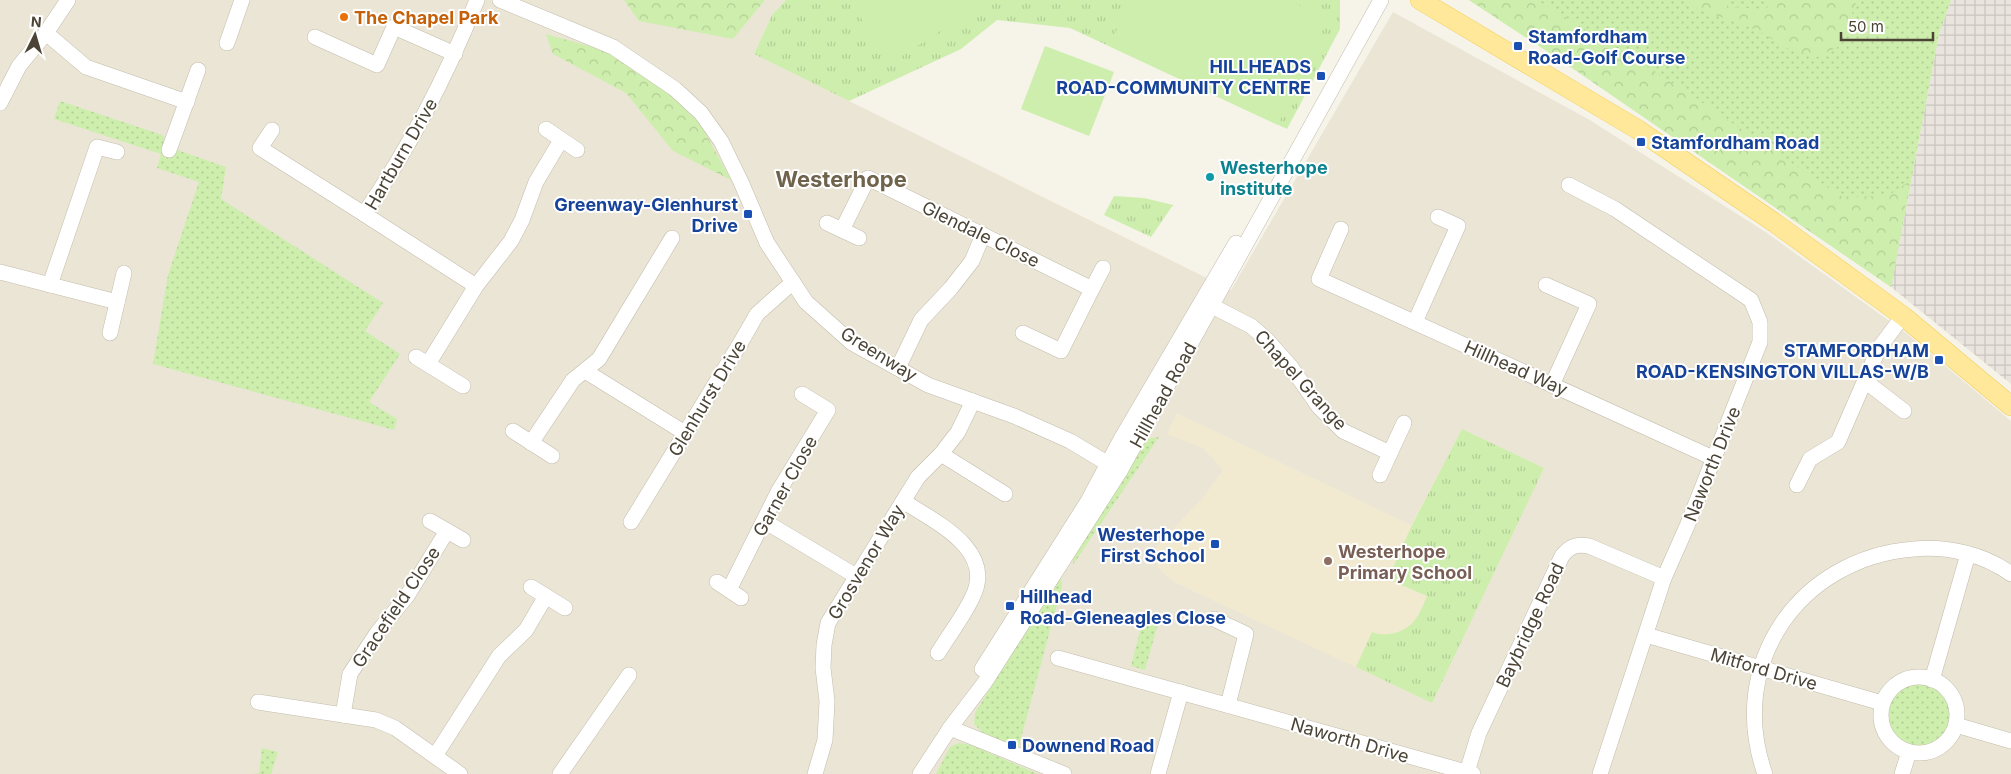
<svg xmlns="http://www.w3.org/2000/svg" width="2011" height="774" font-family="Inter,sans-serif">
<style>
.residential{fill:#ebe5d6}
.industrial{fill:url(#industrial-grid)}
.education{fill:#f1ead1}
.grass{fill:url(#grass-dots)}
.forest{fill:url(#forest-crowns)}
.park{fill:url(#park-tufts)}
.pitch{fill:#cdeead}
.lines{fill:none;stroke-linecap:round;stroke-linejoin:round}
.minor-casing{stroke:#c3bcaa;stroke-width:16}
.major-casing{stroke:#f2ce5b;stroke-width:20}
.minor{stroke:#fff;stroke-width:15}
.major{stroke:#ffe899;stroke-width:19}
.food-dot{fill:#e8710a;stroke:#fff;stroke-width:2}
.transit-dot{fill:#1a4fb4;stroke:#fff;stroke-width:2}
.culture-dot{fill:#0f9aa8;stroke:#fff;stroke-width:2}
.education-dot{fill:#8d6e63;stroke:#fff;stroke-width:2}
.labels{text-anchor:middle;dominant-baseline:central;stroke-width:4;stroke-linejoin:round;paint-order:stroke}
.food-label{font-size:18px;font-weight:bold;fill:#c56008;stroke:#fff;text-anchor:start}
.transit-label{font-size:18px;font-weight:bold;fill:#164399;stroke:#fff;text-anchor:start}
.street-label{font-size:18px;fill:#4b4436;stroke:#fff}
.culture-label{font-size:18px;font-weight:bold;fill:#0d838f;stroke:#fff;text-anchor:start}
.education-label{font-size:18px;font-weight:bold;fill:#785e54;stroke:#fff;text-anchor:start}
.district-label{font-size:22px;font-weight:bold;fill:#6f634c;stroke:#fff}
</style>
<defs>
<pattern id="industrial-grid" width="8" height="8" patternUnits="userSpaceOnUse" patternTransform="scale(1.25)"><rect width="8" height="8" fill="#e9e4dd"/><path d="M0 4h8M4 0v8" fill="none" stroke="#c9c5be"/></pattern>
<pattern id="grass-dots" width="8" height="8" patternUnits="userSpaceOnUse" patternTransform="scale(1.25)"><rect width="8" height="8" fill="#cdeead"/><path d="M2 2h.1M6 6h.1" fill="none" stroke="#b2cd95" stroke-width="1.8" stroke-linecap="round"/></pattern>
<pattern id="forest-crowns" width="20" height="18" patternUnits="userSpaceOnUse" patternTransform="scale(1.25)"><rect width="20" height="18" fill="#cdeead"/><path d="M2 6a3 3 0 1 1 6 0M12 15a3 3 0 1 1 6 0" fill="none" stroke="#b2cd95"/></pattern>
<pattern id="park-tufts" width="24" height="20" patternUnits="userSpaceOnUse" patternTransform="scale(1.25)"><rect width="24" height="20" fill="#cdeead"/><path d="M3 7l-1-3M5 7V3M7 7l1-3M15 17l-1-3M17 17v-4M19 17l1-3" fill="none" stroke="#b2cd95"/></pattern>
</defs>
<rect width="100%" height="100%" fill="#f6f3e9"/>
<polygon class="residential" points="0,0 786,0 772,15 754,54 1231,290 1393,12 1588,119 1767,233 1906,333 2011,421 2011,774 0,774"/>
<polygon class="industrial" points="1951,0 2011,0 2011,384 1891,287 1939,34"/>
<polygon class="education" points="1177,413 1411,525 1462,429 1544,468 1432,703 1172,581 1159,569 1154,554 1158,544 1202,499 1223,470 1203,448 1167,434"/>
<g class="grass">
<polygon points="1469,0 1951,0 1939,34 1891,287 1562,61"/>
<polygon points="60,101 162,135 180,151 226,167 221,199 383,303 365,331 400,354 369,402 397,419 394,430 153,364 168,275 199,182 157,168 161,154 54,119"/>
<polygon points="1159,437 1073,565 1073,555 1142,440"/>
<polygon points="1060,574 1062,586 1018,749 982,732 974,724 975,713"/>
<polygon points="1144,616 1159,620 1145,670 1131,666"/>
<circle cx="1919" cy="716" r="32"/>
<polygon points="959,743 971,745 1038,774 936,774 950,747"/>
<polygon points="262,748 278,752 271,774 252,774 259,773"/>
</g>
<g class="forest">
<polygon points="624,0 765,0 733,39 639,21"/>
<polygon points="1469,0 1537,0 1664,77 1844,198 1889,195 1910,181 1891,287 1562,61"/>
<polygon points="1685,0 1722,0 1729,7 1766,9 1773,0 1857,0 1840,46 1817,57 1787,48 1757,30 1693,7"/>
<polygon points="546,34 603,50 662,88 700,123 731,180 673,151 626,93 553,54"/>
</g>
<g class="park">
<polygon points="786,0 1340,0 1340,29 1287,129 1070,28 997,20 961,49 849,101 754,54 772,15"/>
<polygon points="1114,196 1144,198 1173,205 1151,237 1104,215"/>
<path d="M1462,429L1544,468L1432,703L1356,667L1372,632C1387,638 1408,632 1417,617C1421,611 1424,603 1427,596L1388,579L1412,525Z"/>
</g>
<g class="pitch">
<polygon points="849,0 988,0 891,63"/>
<polygon points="1131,0 1288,0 1328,19 1278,125 1109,46"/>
<polygon points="1045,46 1114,72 1089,136 1021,109"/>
</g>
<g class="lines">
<defs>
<g id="minor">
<polyline points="500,0 613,47 675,89 701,113 721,141 741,182 767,243 806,302 852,343 928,385 1014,416 1070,441 1120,471"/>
<polyline points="46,33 86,67 187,102"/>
<polyline points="315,37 377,65 394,27 455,54"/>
<polyline points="227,43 242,0"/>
<polyline points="0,103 19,66 46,33 68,0"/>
<polyline points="546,129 577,150"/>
<polyline points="272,130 260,148 364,214"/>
<polyline points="169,150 198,70"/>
<polyline points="1569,185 1615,209 1751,300 1760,322 1760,342 1687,526 1664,578 1600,774"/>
<polyline points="827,223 859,238"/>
<polyline points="1341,229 1319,279 1713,458"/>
<polyline points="842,230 868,178 1092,289 1061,351 1023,333"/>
<polyline points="0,272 117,302"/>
<polyline points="50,285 97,147 117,152"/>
<polyline points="1546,285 1589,304 1552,385"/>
<path d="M476,286L364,214C410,147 447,75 477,0"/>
<polyline points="1092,289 1103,268"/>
<polyline points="1202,307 1212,306 1251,326 1267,340 1291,367 1319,407 1343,431 1390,453"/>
<polyline points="1415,322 1458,226 1438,217"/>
<polyline points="110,333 124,273"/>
<polyline points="416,357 463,386"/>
<polyline points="428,364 476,286 511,241 522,220 536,182 561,140"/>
<polyline points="898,368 921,320 951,288 972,261 983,235"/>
<polyline points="585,371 685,433"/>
<polyline points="1865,381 1904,411"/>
<polyline points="513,431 552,456"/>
<polyline points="531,443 573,380 599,359 672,238"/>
<polyline points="941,454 1005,494"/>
<polyline points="1380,475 1404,423"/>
<polyline points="1797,485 1810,459 1838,442 1879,348 1903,316"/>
<path d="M903,501C935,522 997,550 972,598C963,617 949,635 938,653"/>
<polyline points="430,521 463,540"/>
<polyline points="764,521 856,576"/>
<polyline points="631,522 741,342 757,314 793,282"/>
<polyline points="717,582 741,598"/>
<polyline points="531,587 565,608"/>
<polyline points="729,590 778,492 828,410 802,394"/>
<polyline points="1214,619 1246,634 1228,705"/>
<polyline points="1646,635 1882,703"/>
<polyline points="1058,658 1473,774"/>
<polyline points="982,669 1088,501 1121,439 1236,243"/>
<circle cx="1919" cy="715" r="38"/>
<polyline points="1932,680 1968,554"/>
<polyline points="258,702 376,720 395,728 460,774"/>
<polyline points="343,715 350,674 377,633 407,596 447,531"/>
<polyline points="1956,725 2011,741"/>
<polyline points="950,728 1064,774"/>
<polyline points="435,756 499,656 526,630 546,596"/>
<path d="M1467,772L1479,733L1562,556C1570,546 1576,544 1589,546L1664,578"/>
<polyline points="560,774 629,675"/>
<polyline points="815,774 825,740 827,701 823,668 824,645 828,623 918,477 941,454 958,432 973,401"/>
<polyline points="920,774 950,728 985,682 1120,471 1381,0"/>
<polyline points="1158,774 1181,692"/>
<path d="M1765,774C1726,664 1799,558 1914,549C1947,546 1984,554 2011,574"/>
<polyline points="1902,774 1909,752"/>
</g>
<polyline id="major" points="1420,0 1637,129 1775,223 1903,316 2011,406"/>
</defs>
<use href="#minor" class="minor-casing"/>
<use href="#major" class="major-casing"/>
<use href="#minor" class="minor"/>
<use href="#major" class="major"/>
</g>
<circle class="food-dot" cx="344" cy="17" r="5"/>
<g class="transit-dot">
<rect x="1513" y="41" width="10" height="10" rx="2.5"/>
<rect x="1316" y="71" width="10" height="10" rx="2.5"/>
<rect x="1636" y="137" width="10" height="10" rx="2.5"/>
<rect x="743" y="209" width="10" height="10" rx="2.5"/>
<rect x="1934" y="355" width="10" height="10" rx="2.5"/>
<rect x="1210" y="539" width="10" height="10" rx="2.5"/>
<rect x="1005" y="601" width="10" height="10" rx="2.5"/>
<rect x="1007" y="740" width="10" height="10" rx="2.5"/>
</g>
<circle class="culture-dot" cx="1210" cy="177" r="5"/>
<circle class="education-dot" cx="1328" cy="561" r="5"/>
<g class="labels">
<g class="food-label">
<text x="354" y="17">The Chapel Park</text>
</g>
<g class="transit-label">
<text x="1528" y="36">Stamfordham<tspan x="1528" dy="21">Road-Golf Course</tspan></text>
<text x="1311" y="66" text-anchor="end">HILLHEADS<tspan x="1311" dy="21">ROAD-COMMUNITY CENTRE</tspan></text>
<text x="1651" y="142">Stamfordham Road</text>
<text x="738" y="204" text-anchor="end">Greenway-Glenhurst<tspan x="738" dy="21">Drive</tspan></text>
<text x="1929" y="350" text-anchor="end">STAMFORDHAM<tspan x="1929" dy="21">ROAD-KENSINGTON VILLAS-W/B</tspan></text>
<text x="1205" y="534" text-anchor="end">Westerhope<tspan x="1205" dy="21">First School</tspan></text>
<text x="1020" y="596">Hillhead<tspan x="1020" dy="21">Road-Gleneagles Close</tspan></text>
<text x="1022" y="745">Downend Road</text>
</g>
<g class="street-label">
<text transform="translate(401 154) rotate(-60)">Hartburn Drive</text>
<text transform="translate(981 234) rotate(26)">Glendale Close</text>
<text transform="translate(879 354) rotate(32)">Greenway</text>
<text transform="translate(1516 368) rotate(24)">Hillhead Way</text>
<text transform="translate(1301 380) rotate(48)">Chapel Grange</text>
<text transform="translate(1163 395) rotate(-61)">Hillhead Road</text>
<text transform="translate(707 398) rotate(-59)">Glenhurst Drive</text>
<text transform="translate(1712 464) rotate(-68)">Naworth Drive</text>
<text transform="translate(785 486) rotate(-61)">Garner Close</text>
<text transform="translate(866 562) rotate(-59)">Grosvenor Way</text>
<text transform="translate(396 607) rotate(-56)">Gracefield Close</text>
<text transform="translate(1530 625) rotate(-65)">Baybridge Road</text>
<text transform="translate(1764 669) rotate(16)">Mitford Drive</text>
<text transform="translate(1350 740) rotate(16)">Naworth Drive</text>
</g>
<g class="culture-label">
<text x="1220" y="167">Westerhope<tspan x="1220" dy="21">institute</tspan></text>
</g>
<g class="education-label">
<text x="1338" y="551">Westerhope<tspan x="1338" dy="21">Primary School</tspan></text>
</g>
<g class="district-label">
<text x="841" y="179">Westerhope</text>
</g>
</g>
<g transform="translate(35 35) rotate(5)" stroke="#ffffff" stroke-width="4" paint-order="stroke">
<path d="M0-4L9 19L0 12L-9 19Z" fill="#4b4436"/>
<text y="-8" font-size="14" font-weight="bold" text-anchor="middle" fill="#4b4436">N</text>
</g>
<path d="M1841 32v8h92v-8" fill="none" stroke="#4b4436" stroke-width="2.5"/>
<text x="1848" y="32" font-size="15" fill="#4b4436" stroke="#ffffff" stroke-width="4" paint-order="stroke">50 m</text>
</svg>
